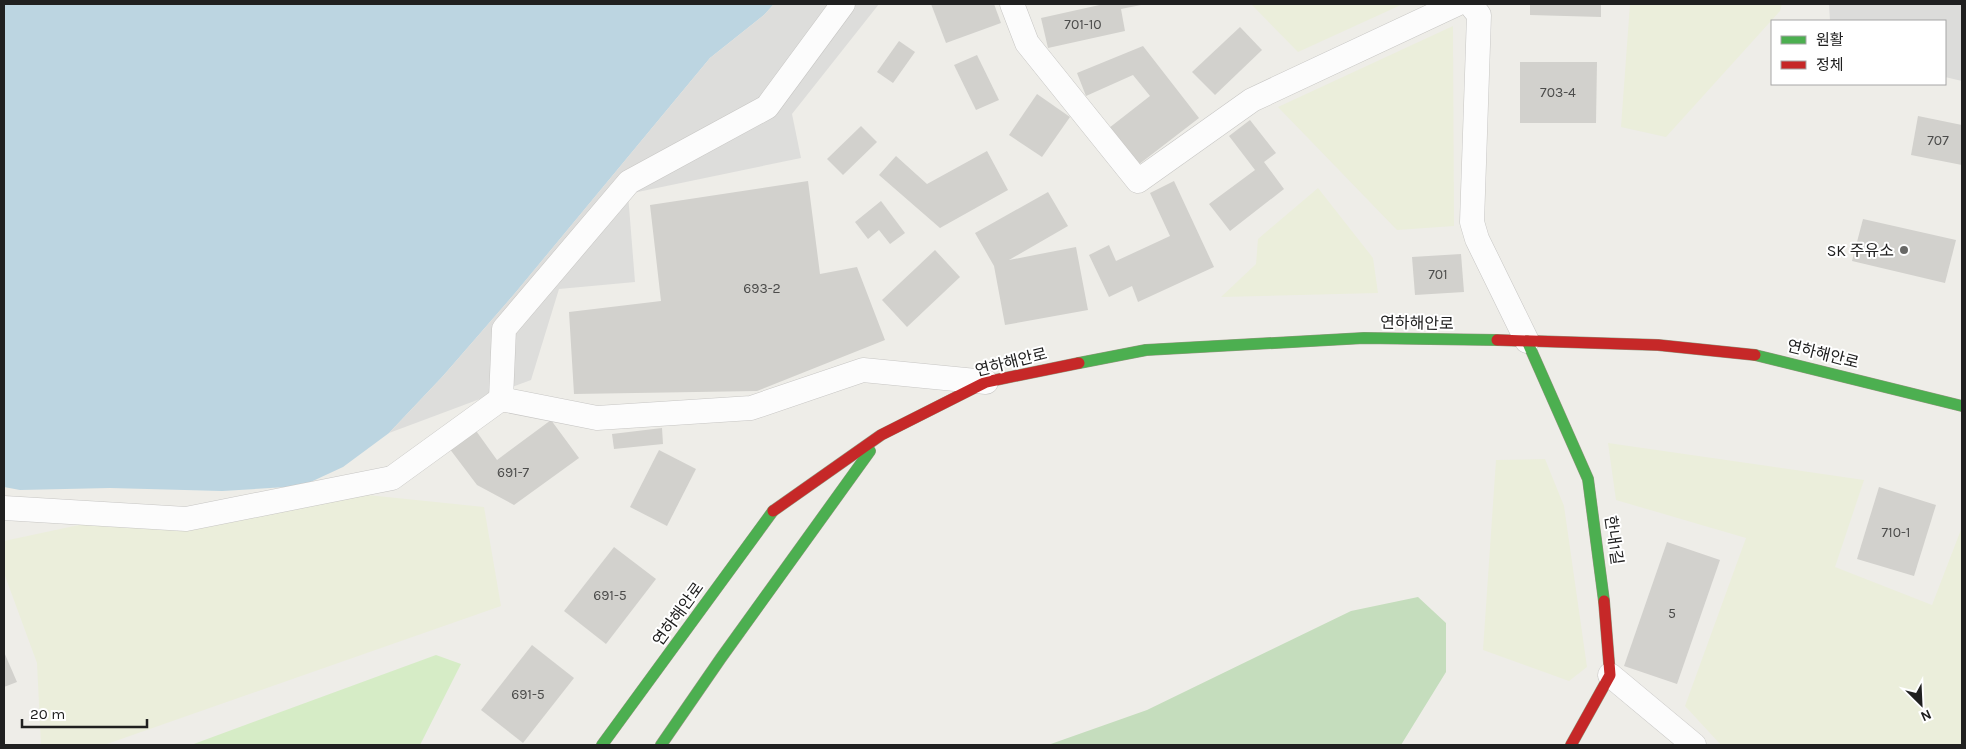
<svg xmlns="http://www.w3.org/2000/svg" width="1966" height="749" font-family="Karla,'Noto Sans KR',sans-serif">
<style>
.religious{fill:#dcdcda}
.farmland{fill:#ebeedb}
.grass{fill:#d6ecc6}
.forest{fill:#c5ddbd}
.water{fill:#bcd5e1}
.pier{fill:#dddddb}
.building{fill:#d2d1cd}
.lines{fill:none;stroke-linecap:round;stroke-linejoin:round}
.lane-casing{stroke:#c7c6c4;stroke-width:25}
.fast-casing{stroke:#949880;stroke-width:12}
.jam-casing{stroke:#949880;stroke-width:12}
.lane{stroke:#fcfcfc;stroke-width:24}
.fast{stroke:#4caf50;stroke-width:11}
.jam{stroke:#c62828;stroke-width:11}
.poi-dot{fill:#686866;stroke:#fff;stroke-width:2}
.labels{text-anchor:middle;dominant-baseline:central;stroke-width:4;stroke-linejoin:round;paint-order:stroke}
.number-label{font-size:14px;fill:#4c4c4b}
.poi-label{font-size:16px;fill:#202020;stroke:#fff;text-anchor:end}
.street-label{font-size:16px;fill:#202020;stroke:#fff}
</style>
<rect width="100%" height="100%" fill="#eeede8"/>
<polygon class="religious" points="1829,4 1962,4 1962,81 1945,77 1945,21 1830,21"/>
<g class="farmland">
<polygon points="1251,4 1403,4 1298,52"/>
<polygon points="1630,4 1782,4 1780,11 1666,137 1621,127"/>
<polygon points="1453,26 1454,226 1397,230 1278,107"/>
<polygon points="1318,188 1373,258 1378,293 1221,297 1256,264 1258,239"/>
<polygon points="1608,443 1864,480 1835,567 1932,605 1962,527 1962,745 1721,745 1685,706 1746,538 1616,500"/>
<polygon points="1545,459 1564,506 1587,667 1569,681 1483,650 1496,460"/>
<polygon points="348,493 484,507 501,606 104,745 41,745 37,663 4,573 4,541 107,519"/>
</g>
<polygon class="grass" points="436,655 461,664 420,745 191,745"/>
<polygon class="forest" points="1418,597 1446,623 1446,672 1401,745 1048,745 1147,710 1351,611"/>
<polygon class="water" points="4,4 774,4 764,15 710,58 516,292 443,376 389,433 343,467 302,486 222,491 110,488 20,490 4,487"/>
<polygon class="pier" points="774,4 879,4 792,114 801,158 628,194 635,282 559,289 531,380 389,433 443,376 516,292 710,58 764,15"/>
<g class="building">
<polygon points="931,4 994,4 1001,23 946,43"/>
<polygon points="1104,4 1141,5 1121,9 1125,31 1048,48 1041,18"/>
<polygon points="1530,4 1601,4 1601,17 1530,15"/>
<polygon points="1240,27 1262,50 1215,95 1192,72"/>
<polygon points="899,41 915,52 893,83 877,72"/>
<polygon points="1143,46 1199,118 1138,165 1109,128 1150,96 1133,75 1086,96 1077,73"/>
<polygon points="977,55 999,100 976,110 954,65"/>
<polygon points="1520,62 1597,62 1596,123 1520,123"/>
<polygon points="1037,94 1070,117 1042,157 1009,135"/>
<polygon points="1918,116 1962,125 1962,165 1911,155"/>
<polygon points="1250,120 1276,153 1264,162 1284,189 1230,231 1209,204 1255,170 1229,136"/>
<polygon points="861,126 877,142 843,175 827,159"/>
<polygon points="987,151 1008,190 940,228 879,175 896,156 927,184"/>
<polygon points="808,181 820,274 857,267 885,340 757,391 574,394 569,312 661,301 650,205"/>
<polygon points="1174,181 1214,267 1138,302 1132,286 1109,297 1089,255 1109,245 1116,261 1170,236 1150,193"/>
<polygon points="1048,192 1068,226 1009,260 1076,247 1088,310 1005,325 994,266 975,233"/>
<polygon points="881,201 905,233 890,244 879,230 868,239 855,222"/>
<polygon points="1863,219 1956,240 1945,283 1852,261"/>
<polygon points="935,250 960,277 907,327 882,300"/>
<polygon points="1461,254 1464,292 1415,295 1412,257"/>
<polygon points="551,420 579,458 514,505 477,485 443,440 469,421 497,460"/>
<polygon points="662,428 663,444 614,449 612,434"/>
<polygon points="659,450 696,469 667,526 630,507"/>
<polygon points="1879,487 1936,505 1914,576 1857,559"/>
<polygon points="1667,542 1720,560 1677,684 1624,666"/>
<polygon points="614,547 656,579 606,644 564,611"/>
<polygon points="532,645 574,678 523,743 481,710"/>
<polygon points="4,652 17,682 4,687"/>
</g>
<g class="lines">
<defs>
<g id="lane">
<polyline points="1012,4 1027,43 1138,181 1252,100 1457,4"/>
<polyline points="1470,4 1479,15 1472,222 1477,239 1527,341"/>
<polyline points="501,399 504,329 629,182 767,107 843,4"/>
<polyline points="4,508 186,519 392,478 501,399 597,418 751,408 863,370 986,382"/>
<polyline points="1610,675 1694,745"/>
</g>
<g id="fast">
<polyline points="1527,341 1588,479 1604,601"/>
<polyline points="1755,355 1962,406"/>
<polyline points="1079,363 1146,350 1364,338 1497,340"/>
<polyline points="602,745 773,511"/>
<polyline points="661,745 721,658 870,451"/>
</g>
<g id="jam">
<polyline points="1497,340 1658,345 1755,355"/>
<polyline points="773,511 881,435 986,382 1079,363"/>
<polyline points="1571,745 1610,675 1604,601"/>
</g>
</defs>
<use href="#lane" class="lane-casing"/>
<use href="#fast" class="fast-casing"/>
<use href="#jam" class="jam-casing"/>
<use href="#lane" class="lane"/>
<use href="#fast" class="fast"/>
<use href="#jam" class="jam"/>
</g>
<circle class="poi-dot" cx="1904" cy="250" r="5"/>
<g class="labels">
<g class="number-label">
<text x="1083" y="24">701-10</text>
<text x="1558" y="92">703-4</text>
<text x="1938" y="140">707</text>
<text x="1438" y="274">701</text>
<text x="762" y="288">693-2</text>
<text x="513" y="472">691-7</text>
<text x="1896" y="532">710-1</text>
<text x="610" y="595">691-5</text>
<text x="1672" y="613">5</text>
<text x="528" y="694">691-5</text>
</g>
<g class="poi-label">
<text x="1894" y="250">SK 주유소</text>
</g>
<g class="street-label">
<text transform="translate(1417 323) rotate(1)">연하해안로</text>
<text transform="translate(1823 354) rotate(14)">연하해안로</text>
<text transform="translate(1011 362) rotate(-14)">연하해안로</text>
<text transform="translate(1614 540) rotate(82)">한내1길</text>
<text transform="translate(678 614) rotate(-54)">연하해안로</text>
</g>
</g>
<rect width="1966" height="749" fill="none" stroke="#202020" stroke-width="10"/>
<rect x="1771" y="20" width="175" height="65" fill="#ffffff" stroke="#a6a6a6"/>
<rect x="1781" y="36" width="25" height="8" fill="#4caf50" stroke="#a6a6a6"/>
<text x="1816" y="45" font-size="15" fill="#202020">원활</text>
<rect x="1781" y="61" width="25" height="8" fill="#c62828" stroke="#a6a6a6"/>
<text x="1816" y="70" font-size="15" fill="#202020">정체</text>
<g transform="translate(1921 704) rotate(156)" stroke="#ffffff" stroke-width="4" paint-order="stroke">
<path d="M0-4L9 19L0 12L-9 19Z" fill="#202020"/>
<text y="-8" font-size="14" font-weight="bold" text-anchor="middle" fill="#202020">N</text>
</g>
<path d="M22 719v8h125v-8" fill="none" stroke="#202020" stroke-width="2.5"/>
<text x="30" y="719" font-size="15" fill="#202020" stroke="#ffffff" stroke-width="4" paint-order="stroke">20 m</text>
</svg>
